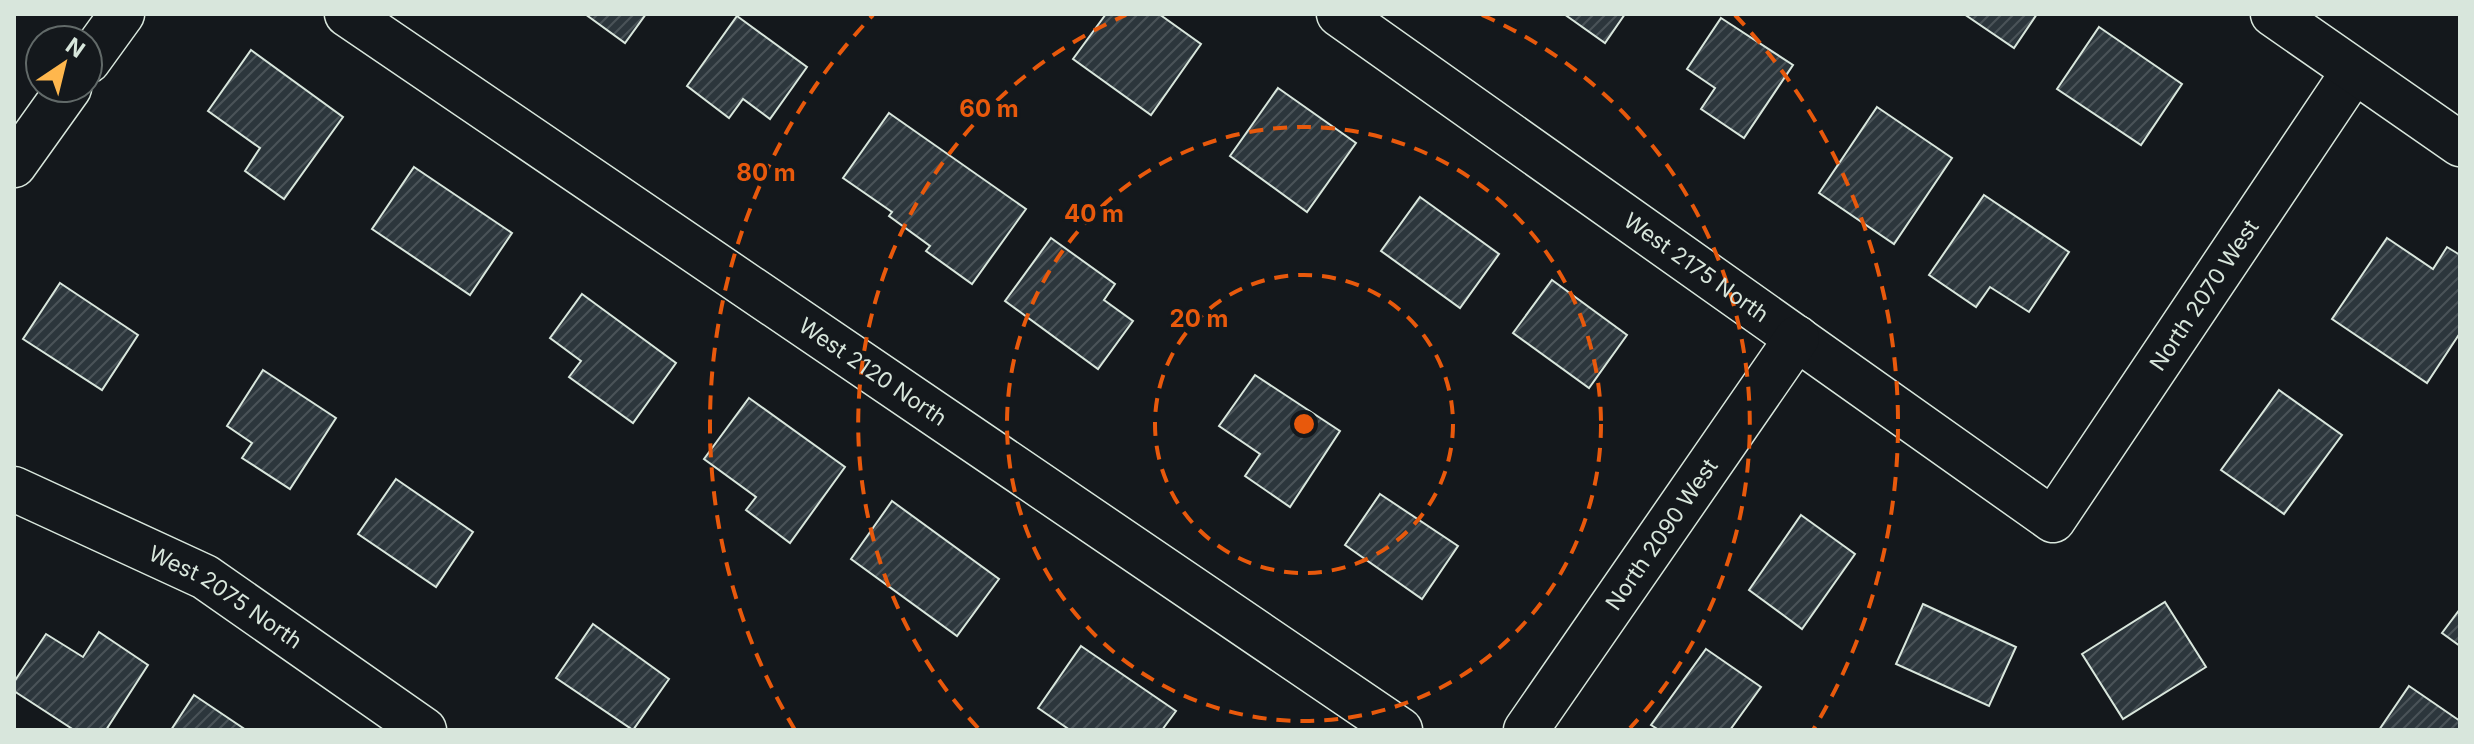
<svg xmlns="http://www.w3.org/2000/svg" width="2474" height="744" font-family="Inter,sans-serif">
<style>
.building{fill:url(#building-hatch);stroke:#d8e6dc;stroke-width:2}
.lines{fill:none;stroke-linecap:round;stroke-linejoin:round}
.minor-casing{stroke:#d8e6dc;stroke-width:47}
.minor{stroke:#14181c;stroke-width:44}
.ring{fill:none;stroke:#e8590c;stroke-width:4;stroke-dasharray:14 10}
.labels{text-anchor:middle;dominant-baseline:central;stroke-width:6;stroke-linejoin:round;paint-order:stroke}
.street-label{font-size:22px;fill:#d8e6dc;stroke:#14181c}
.centre{fill:#e8590c;stroke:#14181c;stroke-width:4}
.ring-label{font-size:24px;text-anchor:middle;font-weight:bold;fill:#e8590c;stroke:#14181c;stroke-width:6;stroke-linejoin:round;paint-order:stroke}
</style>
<defs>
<pattern id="building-hatch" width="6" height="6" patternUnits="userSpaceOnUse" patternTransform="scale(2)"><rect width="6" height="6" fill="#2c363c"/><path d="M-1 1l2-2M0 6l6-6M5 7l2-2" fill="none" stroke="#4a5358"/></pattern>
</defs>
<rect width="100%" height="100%" fill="#14181c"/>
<g class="building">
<polygon points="585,14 646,14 625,43"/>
<polygon points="1106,14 1159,14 1201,44 1151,115 1073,59"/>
<polygon points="1564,14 1625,14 1605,43"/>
<polygon points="1964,14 2037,14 2014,48"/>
<polygon points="737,16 807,67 770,119 743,99 729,118 687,86"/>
<polygon points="1721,18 1793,65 1744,138 1701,109 1715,88 1687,69"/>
<polygon points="2099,27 2182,84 2141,145 2057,89"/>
<polygon points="251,50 343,117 284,199 245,171 260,148 208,111"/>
<polygon points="1278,88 1356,143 1307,212 1230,156"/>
<polygon points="1877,107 1952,158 1894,244 1819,193"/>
<polygon points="889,113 1026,209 972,284 926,251 930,246 889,216 892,212 843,178"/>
<polygon points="414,167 512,233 470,295 372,229"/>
<polygon points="1984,195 2069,252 2029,312 1990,287 1976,307 1929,275"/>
<polygon points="1420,197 1499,254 1460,308 1381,251"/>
<polygon points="1051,238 1115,284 1104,300 1133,321 1098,369 1005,301"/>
<polygon points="2387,238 2433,269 2447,247 2460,255 2460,333 2427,383 2332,319"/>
<polygon points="1552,280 1627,335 1589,388 1513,333"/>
<polygon points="60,283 138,335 102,390 23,339"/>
<polygon points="582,294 676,363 633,423 569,377 581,361 550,338"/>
<polygon points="263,370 336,418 290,489 242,458 252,443 227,426"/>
<polygon points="1255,375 1340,431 1290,507 1245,476 1260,454 1219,426"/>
<polygon points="2279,390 2342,435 2284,514 2221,470"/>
<polygon points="749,398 845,467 790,543 746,510 756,497 704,459"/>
<polygon points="396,479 473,532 436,587 358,534"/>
<polygon points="1380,494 1458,546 1422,599 1345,545"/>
<polygon points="892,501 999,579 957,636 851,559"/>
<polygon points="1801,515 1855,554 1802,629 1749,590"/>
<polygon points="2165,602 2206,667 2123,719 2082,654"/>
<polygon points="1923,604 2016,647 1989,706 1896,664"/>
<polygon points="2460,609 2460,646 2442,633"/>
<polygon points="593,624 669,679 633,730 556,678"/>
<polygon points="99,632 148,665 106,730 74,730 14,691 14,682 46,634 83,657"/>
<polygon points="1081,646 1176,711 1162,730 1070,730 1038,708"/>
<polygon points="1706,649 1761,687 1730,730 1659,730 1651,725"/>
<polygon points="2409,686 2460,721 2460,730 2379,730"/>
<polygon points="194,695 246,730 171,730"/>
</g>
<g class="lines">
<defs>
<g id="minor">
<path id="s1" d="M347,14L1400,730"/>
<path id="s2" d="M1339,14L2053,520L2354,71"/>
<polyline points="2273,14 2460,144"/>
<polyline points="88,61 122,14"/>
<polyline points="14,165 69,88"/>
<path id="s3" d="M14,489L205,577L424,730"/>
<path id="s4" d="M1526,730L1797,338"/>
</g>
</defs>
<use href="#minor" class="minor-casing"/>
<use href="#minor" class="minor"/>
</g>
<g class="ring">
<circle cx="1304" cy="424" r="149"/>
<circle cx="1304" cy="424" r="297"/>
<path d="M978 728A446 446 0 0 1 1126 15M1482 15A446 446 0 0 1 1630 728"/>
<path d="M795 730A594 594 0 0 1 873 15M1735 15A594 594 0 0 1 1813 730"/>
</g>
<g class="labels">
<g class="street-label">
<text stroke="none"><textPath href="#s2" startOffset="438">West 2175 North</textPath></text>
<text stroke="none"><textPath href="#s2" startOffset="1146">North 2070 West</textPath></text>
<text stroke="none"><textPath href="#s1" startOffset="636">West 2120 North</textPath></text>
<text stroke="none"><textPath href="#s4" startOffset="238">North 2090 West</textPath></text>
<text stroke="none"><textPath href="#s3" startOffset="238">West 2075 North</textPath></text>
</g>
</g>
<circle cx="1304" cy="424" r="12" class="centre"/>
<g class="ring-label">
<text x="989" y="117">60 m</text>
<text x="766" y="181">80 m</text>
<text x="1094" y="222">40 m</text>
<text x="1199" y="327">20 m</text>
</g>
<rect width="2474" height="744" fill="none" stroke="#d8e6dc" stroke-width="32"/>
<g transform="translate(64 64) rotate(35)"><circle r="38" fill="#14181c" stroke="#626a69" stroke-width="2"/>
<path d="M0-6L14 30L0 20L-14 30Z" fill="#ffb74d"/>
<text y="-12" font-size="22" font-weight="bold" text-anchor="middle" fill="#d8e6dc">N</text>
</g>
</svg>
